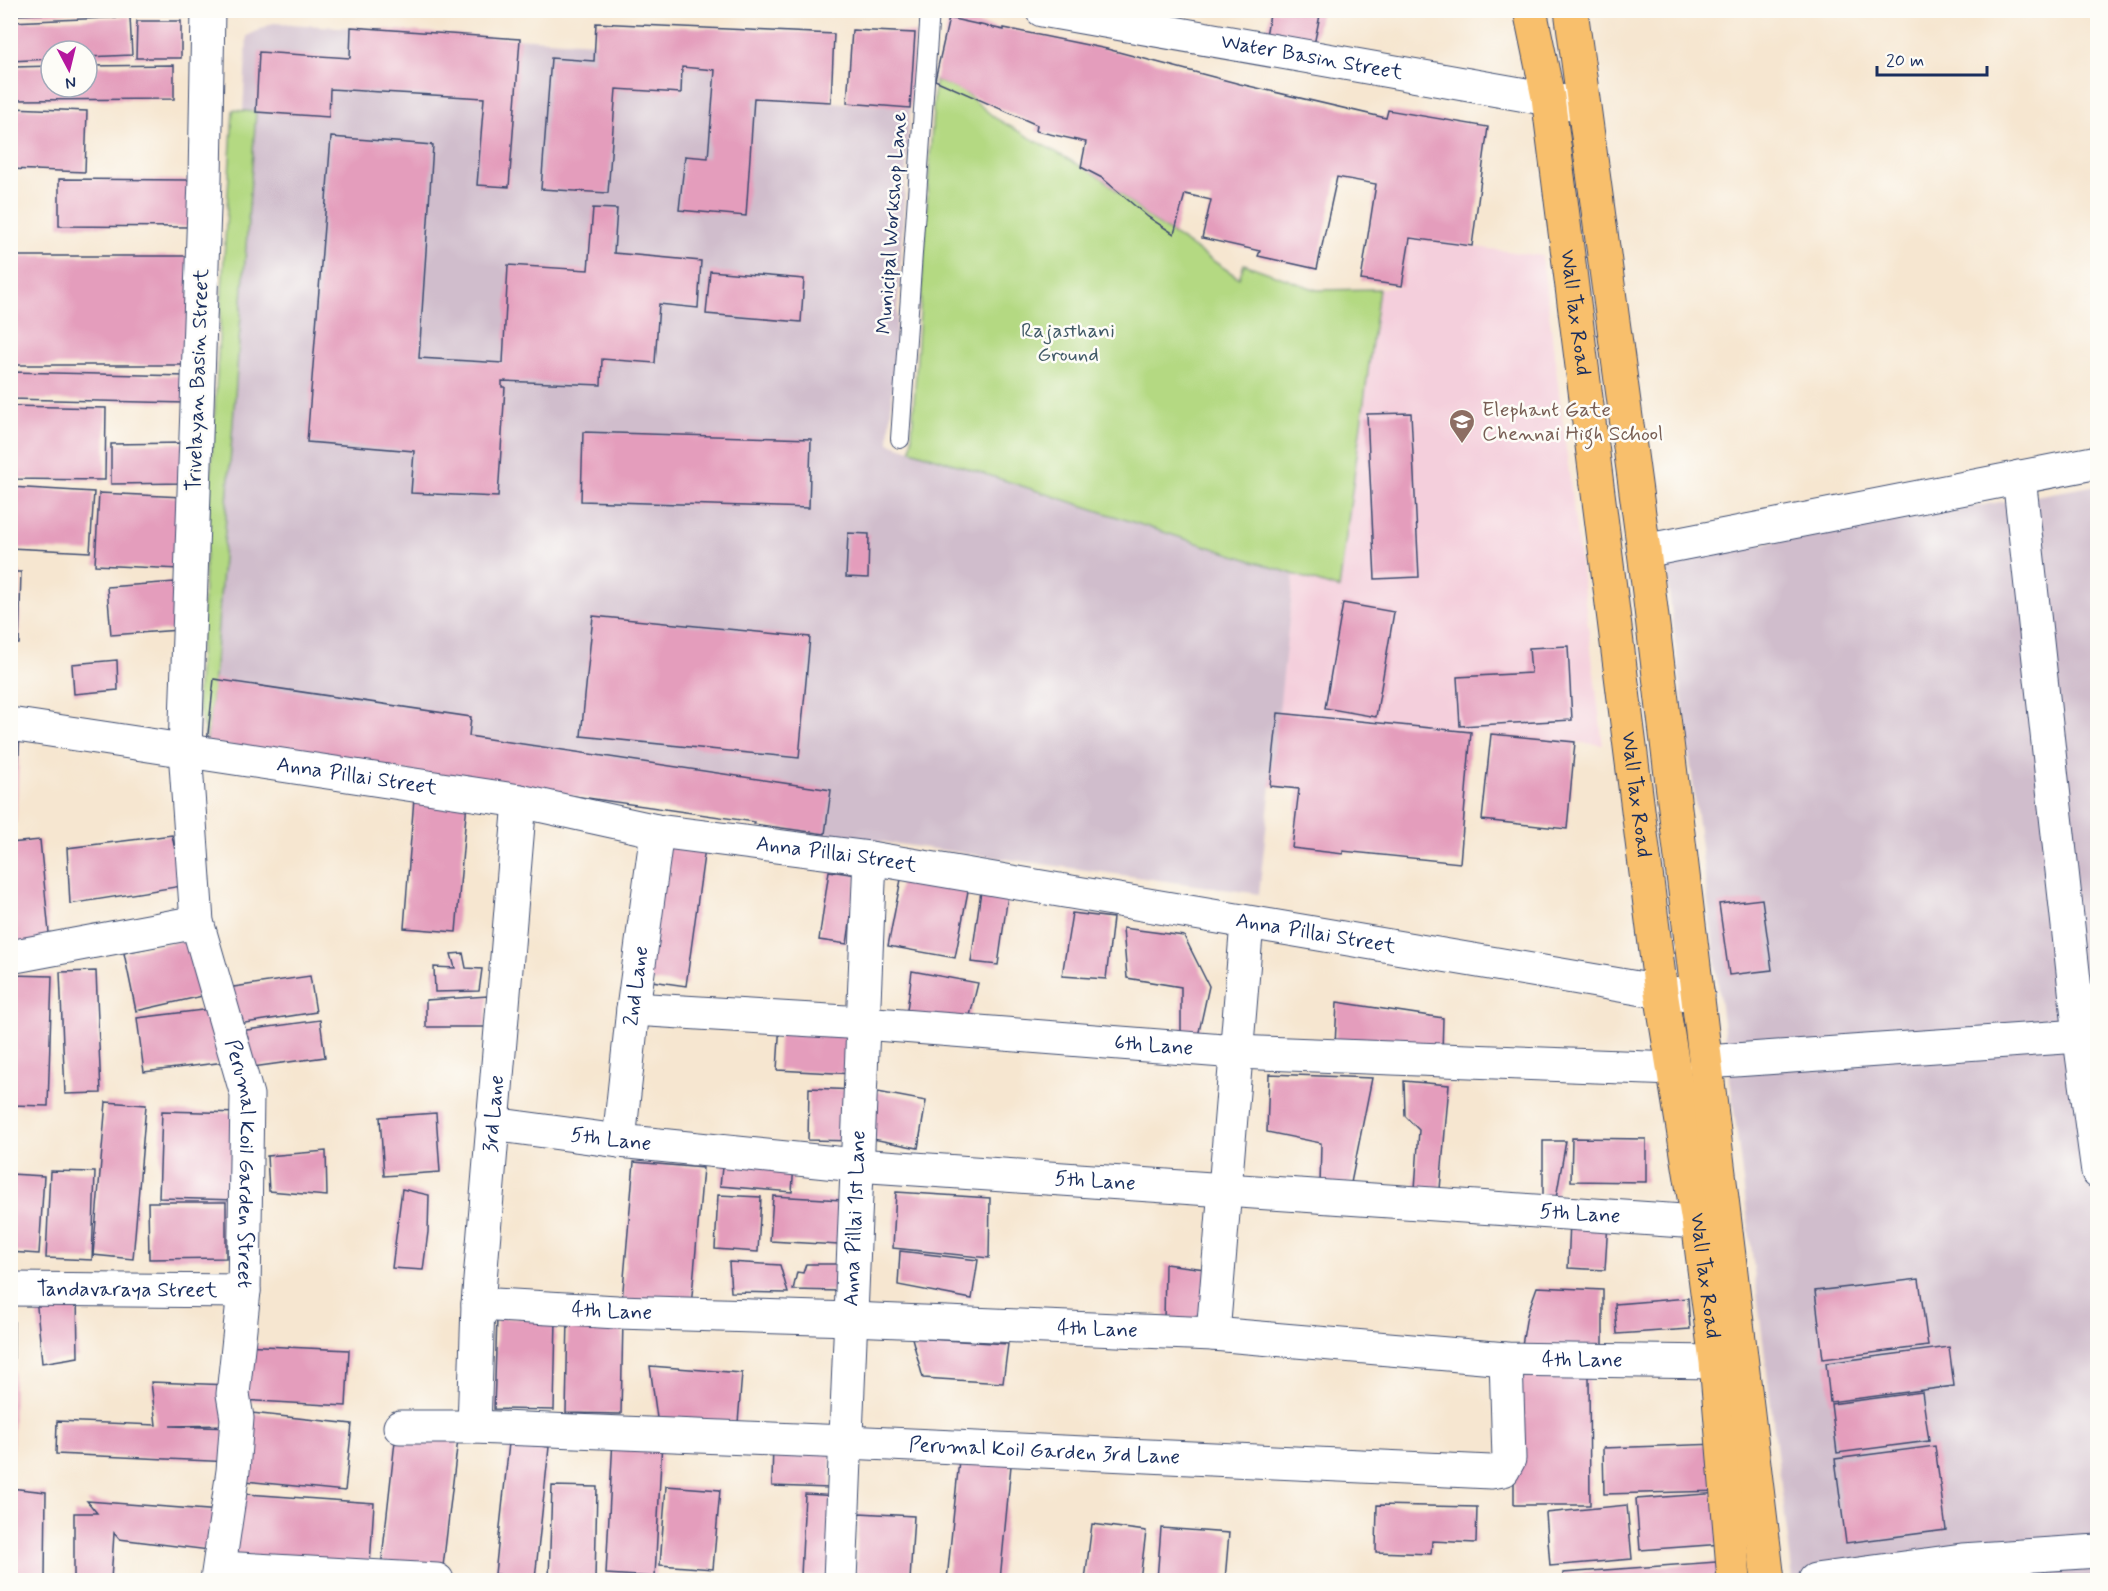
<svg xmlns="http://www.w3.org/2000/svg" width="2108" height="1591" font-family="Mynerve,sans-serif">
<style>
.built{fill:#f4cfdc}
.industrial{fill:#d0bdcc}
.green{fill:#b4d982;stroke:#688470;stroke-width:1.5}
.building{fill:#e49dbc}
.lines{fill:none;stroke-linecap:round;stroke-linejoin:round}
.lane-casing{stroke:#3c4a6f;stroke-width:20}
.street-casing{stroke:#3c4a6f;stroke-width:35}
.primary-casing{stroke:#3c4a6f;stroke-width:35}
.lane{stroke:#fff;stroke-width:18}
.street{stroke:#fff;stroke-width:33}
.primary{stroke:#f8bf6c;stroke-width:33}
.labels{text-anchor:middle;dominant-baseline:central;stroke-width:5;stroke-linejoin:round;paint-order:stroke}
.street-label{font-size:21px;fill:#1b2f5e;stroke:#fdfcf7}
.park-label{font-size:21px;fill:#415a67;stroke:#fdfcf7}
.education-label{font-size:21px;fill:#785e54;stroke:#fdfcf7;text-anchor:start}
</style>
<rect width="100%" height="100%" fill="#fdfcf7"/>
<filter id="ink" filterUnits="userSpaceOnUse"><feTurbulence type="fractalNoise" baseFrequency=".0167" numOctaves="2"/><feDisplacementMap in="SourceGraphic" scale="12" xChannelSelector="R" yChannelSelector="G"/><feConvolveMatrix kernelMatrix="1 2 1 2 8 2 1 2 1" color-interpolation-filters="sRGB"/></filter>
<filter id="wash" filterUnits="userSpaceOnUse"><feTurbulence type="fractalNoise" baseFrequency=".008" numOctaves="4" result="noise"/><feDisplacementMap in="SourceGraphic" scale="24" xChannelSelector="R" yChannelSelector="G"/><feGaussianBlur stdDeviation="1.35" result="paint"/><feColorMatrix in="noise" values="0 0 0 0 0 0 0 0 0 0 0 0 0 0 0 0 0 1.4 0 .05"/><feComposite in="paint" operator="in"/></filter>
<g filter="url(#wash)">
<rect width="100%" height="100%" fill="#f6e6d0"/>
<polygon class="built" points="1410,238 1542,256 1603,745 1278,713 1294,574 1339,589 1379,289 1402,286"/>
<g class="industrial">
<polygon points="273,23 595,43 596,23 834,34 831,102 910,108 889,443 1294,574 1259,894 825,834 754,824 754,822 207,743 214,679 256,112 243,111 247,36"/>
<polygon points="2097,485 2097,1580 1793,1580 1665,561"/>
</g>
<g class="green">
<polygon points="935,80 964,92 995,118 1102,178 1147,217 1239,278 1244,264 1317,290 1379,289 1339,589 911,450"/>
<polygon points="233,110 256,112 214,679 207,743 197,700"/>
</g>
<g id="blocks">
<g class="building">
<polygon points="15,10 96,10 96,12 16,15"/>
<rect x="134" y="10" width="63" height="5"/>
<polygon points="1271,10 1321,10 1314,45 1266,35"/>
<polygon points="130,17 132,55 87,57 87,51 51,51 51,59 10,61 10,22"/>
<polygon points="949,18 1004,30 1004,28 1107,49 1240,84 1386,118 1388,110 1488,127 1472,246 1410,238 1402,286 1361,280 1376,184 1337,177 1317,269 1258,256 1260,251 1202,238 1211,200 1185,194 1174,234 1148,217 1102,178 1081,167 1086,142 1036,131 1037,125 935,80"/>
<polygon points="137,21 181,21 181,58 136,58"/>
<polygon points="596,23 834,34 831,102 754,98 746,216 679,210 685,156 708,158 715,70 682,67 681,93 616,89 608,193 541,189 551,58 594,61"/>
<polygon points="351,27 520,39 509,187 477,185 484,98 330,89 329,117 256,112 259,52 350,58"/>
<polygon points="852,30 915,33 910,108 847,103"/>
<polygon points="174,65 174,99 15,100 15,67 51,66 51,87 87,87 87,66"/>
<polygon points="12,108 87,111 85,172 10,169"/>
<polygon points="331,137 433,145 419,358 503,363 508,265 588,270 593,208 617,209 614,253 701,261 698,308 659,304 655,363 602,359 601,385 502,381 502,387 505,387 498,497 411,493 414,451 307,442"/>
<polygon points="59,179 189,180 189,227 59,226"/>
<polygon points="10,256 192,256 191,365 10,365"/>
<polygon points="710,271 804,279 801,322 706,314"/>
<polygon points="10,372 187,376 187,403 10,399"/>
<polygon points="10,406 106,408 105,480 10,479"/>
<polygon points="1411,413 1419,577 1375,579 1367,414"/>
<polygon points="583,432 811,439 809,508 581,501"/>
<polygon points="185,443 186,483 111,484 111,444"/>
<polygon points="10,487 94,492 90,552 10,548"/>
<polygon points="99,493 183,497 180,569 95,565"/>
<polygon points="848,533 869,534 868,578 846,577"/>
<polygon points="10,572 21,572 19,644 10,644"/>
<polygon points="175,582 179,630 111,635 107,587"/>
<polygon points="1343,603 1394,612 1376,717 1325,708"/>
<polygon points="593,616 810,637 799,758 581,736"/>
<polygon points="1568,646 1572,720 1460,726 1457,677 1531,673 1529,648"/>
<polygon points="117,660 118,690 74,694 72,664"/>
<polygon points="214,679 471,717 469,736 831,790 825,834 754,824 755,822 207,743"/>
<polygon points="1278,713 1471,732 1460,863 1343,851 1343,854 1292,848 1299,789 1270,786"/>
<polygon points="10,729 20,729 16,823 10,823"/>
<polygon points="1491,734 1575,742 1567,829 1482,820"/>
<polygon points="414,798 467,802 456,932 404,928"/>
<polygon points="172,835 182,886 70,904 67,848"/>
<polygon points="40,840 50,943 10,947 10,843"/>
<polygon points="664,842 705,848 686,986 645,980"/>
<polygon points="829,871 857,875 847,944 819,940"/>
<polygon points="902,874 969,886 955,958 888,946"/>
<polygon points="982,884 1009,888 998,965 971,962"/>
<polygon points="1762,899 1772,970 1729,975 1719,904"/>
<polygon points="1072,913 1113,918 1106,979 1062,976"/>
<polygon points="1123,928 1184,936 1209,986 1197,1041 1181,1034 1181,987 1127,978"/>
<polygon points="194,938 207,995 136,1011 124,953"/>
<polygon points="463,953 466,968 482,969 479,991 435,992 434,967 455,968 451,954"/>
<polygon points="96,971 101,1093 65,1094 60,972"/>
<polygon points="912,971 978,983 969,1020 906,1018"/>
<polygon points="10,975 52,976 48,1106 10,1105"/>
<polygon points="310,976 316,1012 232,1025 227,988"/>
<polygon points="488,996 485,1027 426,1027 426,1000"/>
<polygon points="1337,1002 1443,1018 1442,1053 1335,1046"/>
<polygon points="219,1008 225,1062 144,1072 137,1018"/>
<polygon points="320,1020 325,1057 245,1068 240,1031"/>
<polygon points="780,1022 857,1027 854,1074 777,1070"/>
<polygon points="1269,1074 1372,1078 1351,1183 1320,1186 1321,1143 1267,1132"/>
<polygon points="1404,1081 1449,1085 1440,1189 1415,1189 1419,1130 1405,1116"/>
<polygon points="809,1088 856,1090 855,1141 808,1140"/>
<polygon points="867,1090 926,1101 918,1148 858,1136"/>
<polygon points="106,1102 146,1105 133,1259 93,1255"/>
<polygon points="162,1111 242,1113 239,1200 159,1198"/>
<polygon points="436,1113 440,1172 384,1176 380,1117"/>
<polygon points="1572,1138 1646,1139 1646,1182 1571,1181"/>
<polygon points="1543,1141 1566,1141 1556,1198 1543,1199"/>
<polygon points="326,1151 327,1196 269,1191 267,1156"/>
<polygon points="723,1158 794,1164 792,1192 720,1186"/>
<polygon points="634,1162 703,1168 691,1307 622,1301"/>
<polygon points="50,1171 95,1172 92,1260 46,1258"/>
<polygon points="10,1174 44,1176 39,1254 10,1252"/>
<polygon points="402,1189 429,1195 428,1232 423,1270 392,1268"/>
<polygon points="896,1192 990,1198 989,1258 893,1248"/>
<polygon points="718,1195 761,1197 758,1252 715,1249"/>
<polygon points="773,1196 842,1200 839,1245 770,1241"/>
<polygon points="148,1202 226,1202 226,1258 149,1259"/>
<polygon points="1570,1221 1608,1222 1605,1270 1568,1268"/>
<polygon points="900,1251 978,1260 972,1299 898,1285"/>
<polygon points="729,1262 780,1265 788,1293 731,1292"/>
<polygon points="806,1264 840,1264 840,1291 793,1290 797,1272 803,1273"/>
<polygon points="1165,1264 1213,1270 1210,1327 1164,1322"/>
<polygon points="1919,1279 1928,1346 1823,1359 1815,1291"/>
<polygon points="1537,1287 1603,1290 1603,1353 1521,1351 1527,1315"/>
<polygon points="77,1292 78,1357 42,1363 36,1296"/>
<polygon points="1688,1298 1690,1329 1617,1334 1615,1304"/>
<polygon points="10,1317 14,1317 13,1462 10,1462"/>
<polygon points="497,1318 556,1319 554,1410 494,1409"/>
<polygon points="568,1318 623,1320 621,1414 566,1413"/>
<polygon points="912,1338 1008,1344 1003,1383 923,1378"/>
<polygon points="242,1345 349,1350 346,1406 239,1400"/>
<polygon points="1949,1347 1954,1386 1830,1402 1826,1363"/>
<polygon points="650,1366 742,1373 738,1423 657,1418"/>
<polygon points="1589,1375 1590,1505 1514,1505 1514,1376"/>
<polygon points="151,1382 230,1385 232,1425 170,1426 233,1428 232,1462 56,1454 57,1421 156,1425"/>
<polygon points="1922,1392 1929,1441 1837,1453 1831,1404"/>
<polygon points="242,1412 352,1424 345,1491 235,1480"/>
<polygon points="396,1432 458,1439 442,1575 381,1568"/>
<polygon points="613,1438 662,1440 655,1577 606,1574"/>
<polygon points="773,1441 831,1443 830,1488 772,1486"/>
<polygon points="509,1443 549,1447 535,1579 495,1574"/>
<polygon points="1719,1444 1720,1491 1604,1494 1603,1448"/>
<polygon points="1935,1446 1946,1530 1846,1543 1835,1459"/>
<polygon points="960,1450 1012,1455 1000,1580 947,1580"/>
<polygon points="552,1486 597,1487 595,1580 549,1580"/>
<polygon points="666,1486 720,1490 713,1569 660,1565"/>
<polygon points="10,1488 46,1492 45,1579 10,1579"/>
<polygon points="231,1493 374,1503 370,1565 227,1556"/>
<polygon points="1720,1493 1723,1544 1640,1550 1636,1499"/>
<polygon points="805,1494 837,1496 833,1578 801,1576"/>
<polygon points="87,1501 221,1511 217,1551 119,1539 114,1533 111,1580 74,1580 74,1513 97,1513"/>
<polygon points="1377,1505 1477,1507 1476,1543 1432,1541 1431,1554 1376,1552"/>
<polygon points="1627,1505 1632,1559 1550,1566 1546,1513"/>
<polygon points="859,1513 914,1516 910,1580 855,1580"/>
<polygon points="1092,1524 1146,1531 1140,1580 1085,1580"/>
<polygon points="1161,1528 1229,1533 1225,1580 1157,1580"/>
<polygon points="1730,1561 1731,1580 1563,1580 1563,1573"/>
</g>
</g>
</g>
<g filter="url(#ink)">
<use href="#blocks" fill-opacity="0" stroke="#3c4a6f" stroke-width="1.5"/>
<g class="lines">
<defs>
<polyline id="lane" points="900,439 930,10"/>
<g id="street">
<path id="s1" d="M208,10L205,179L185,750L197,922L247,1095L244,1291L233,1394L237,1418L233,1471L217,1580"/>
<path id="s2" d="M1042,10L1583,105"/>
<polyline points="2019,477 2082,1054 2098,1172"/>
<polyline points="1644,551 2098,462"/>
<path id="s3" d="M10,724L520,801L657,831L870,858L1661,992L1698,996"/>
<polyline points="10,957 197,922"/>
<path id="s4" d="M633,1009L863,1023L1236,1052L1674,1069"/>
<polyline points="1706,1062 2080,1036"/>
<path id="s5" d="M492,1124L619,1141L856,1165L1698,1222"/>
<path id="s6" d="M619,1141L633,1009L657,831"/>
<path id="s7" d="M10,1289L244,1291"/>
<path id="s8" d="M478,1304L617,1312L851,1319L1213,1334L1506,1359L1716,1362"/>
<polyline points="1213,1334 1247,923"/>
<path id="s9" d="M400,1427H474L846,1442L1491,1472L1503,1470L1509,1459L1506,1359"/>
<path id="s10" d="M474,1427L478,1304L520,801"/>
<polyline points="220,1568 437,1580"/>
<path id="s11" d="M840,1580L870,858"/>
<polyline points="1815,1580 1962,1560 2098,1551"/>
</g>
<g id="primary">
<path id="s12" d="M1530,10L1548,97L1661,992L1698,1222L1716,1362L1734,1580"/>
<polyline points="1571,10 1644,551 1768,1580"/>
</g>
</defs>
<use href="#lane" class="lane-casing"/>
<use href="#street" class="street-casing"/>
<use href="#primary" class="primary-casing"/>
<use href="#lane" class="lane"/>
<use href="#street" class="street"/>
<use href="#primary" class="primary"/>
</g>
</g>
<defs>
<symbol id="school-pin" viewBox="-11 -11 22 30"><path d="M0 17L-7.5 6A9.5 9.5 0 1 1 7.5 6Z" fill="#8d6e63" stroke="#fdfcf7"/><path d="M0-5L7-2L0 1L-7-2ZM-4 1L0 2.5L4 1V4Q0 6-4 4Z" fill="#fff"/></symbol>
</defs>
<g fill-rule="evenodd">
<use href="#school-pin" x="1447" y="407" width="30" height="40"/>
</g>
<g class="labels">
<g class="street-label">
<text stroke="none"><textPath href="#s2" startOffset="274">Water Basin Street</textPath></text>
<text transform="translate(892 223) rotate(-86)">Municipal Workshop Lane</text>
<text stroke="none"><textPath href="#s12" startOffset="306">Wall Tax Road</textPath></text>
<text transform="translate(198 380) rotate(-88)">Trivelayan Basin Street</text>
<text stroke="none"><textPath href="#s3" startOffset="351">Anna Pillai Street</textPath></text>
<text stroke="none"><textPath href="#s12" startOffset="792">Wall Tax Road</textPath></text>
<text stroke="none"><textPath href="#s3" startOffset="837">Anna Pillai Street</textPath></text>
<text stroke="none"><textPath href="#s3" startOffset="1323">Anna Pillai Street</textPath></text>
<text stroke="none"><textPath href="#s6" startOffset="156">2nd Lane</textPath></text>
<text stroke="none"><textPath href="#s4" startOffset="522">6th Lane</textPath></text>
<text stroke="none"><textPath href="#s10" startOffset="314">3rd Lane</textPath></text>
<text stroke="none"><textPath href="#s5" startOffset="120">5th Lane</textPath></text>
<text stroke="none"><textPath href="#s1" startOffset="1161">Perumal Koil Garden Street</textPath></text>
<text stroke="none"><textPath href="#s5" startOffset="606">5th Lane</textPath></text>
<text stroke="none"><textPath href="#s5" startOffset="1092">5th Lane</textPath></text>
<text stroke="none"><textPath href="#s11" startOffset="362">Anna Pillai 1st Lane</textPath></text>
<text stroke="none"><textPath href="#s12" startOffset="1278">Wall Tax Road</textPath></text>
<text stroke="none"><textPath href="#s7" startOffset="117">Tandavaraya Street</textPath></text>
<text stroke="none"><textPath href="#s8" startOffset="134">4th Lane</textPath></text>
<text stroke="none"><textPath href="#s8" startOffset="620">4th Lane</textPath></text>
<text stroke="none"><textPath href="#s8" startOffset="1106">4th Lane</textPath></text>
<text stroke="none"><textPath href="#s9" startOffset="645">Perumal Koil Garden 3rd Lane</textPath></text>
</g>
<g class="park-label">
<text x="1068" y="331">Rajasthani<tspan x="1068" dy="24">Ground</tspan></text>
</g>
<g class="education-label">
<text x="1482" y="410">Elephant Gate<tspan x="1482" dy="24">Chennai High School</tspan></text>
</g>
</g>
<rect width="2108" height="1591" fill="none" stroke="#fdfcf7" stroke-width="36"/>
<g transform="translate(69 69) rotate(173)"><circle r="28" fill="#fdfcf7" stroke="#a3aaba" stroke-width="1.5"/>
<path d="M0-4.5L10 22L0 15L-10 22Z" fill="#b5179e"/>
<text y="-9" font-size="16" font-weight="bold" text-anchor="middle" fill="#1b2f5e">N</text>
</g>
<path d="M1877 66v9h110v-9" fill="none" stroke="#1b2f5e" stroke-width="3"/>
<text x="1886" y="66" font-size="18" fill="#1b2f5e" stroke="#fdfcf7" stroke-width="4.5" paint-order="stroke">20 m</text>
</svg>
